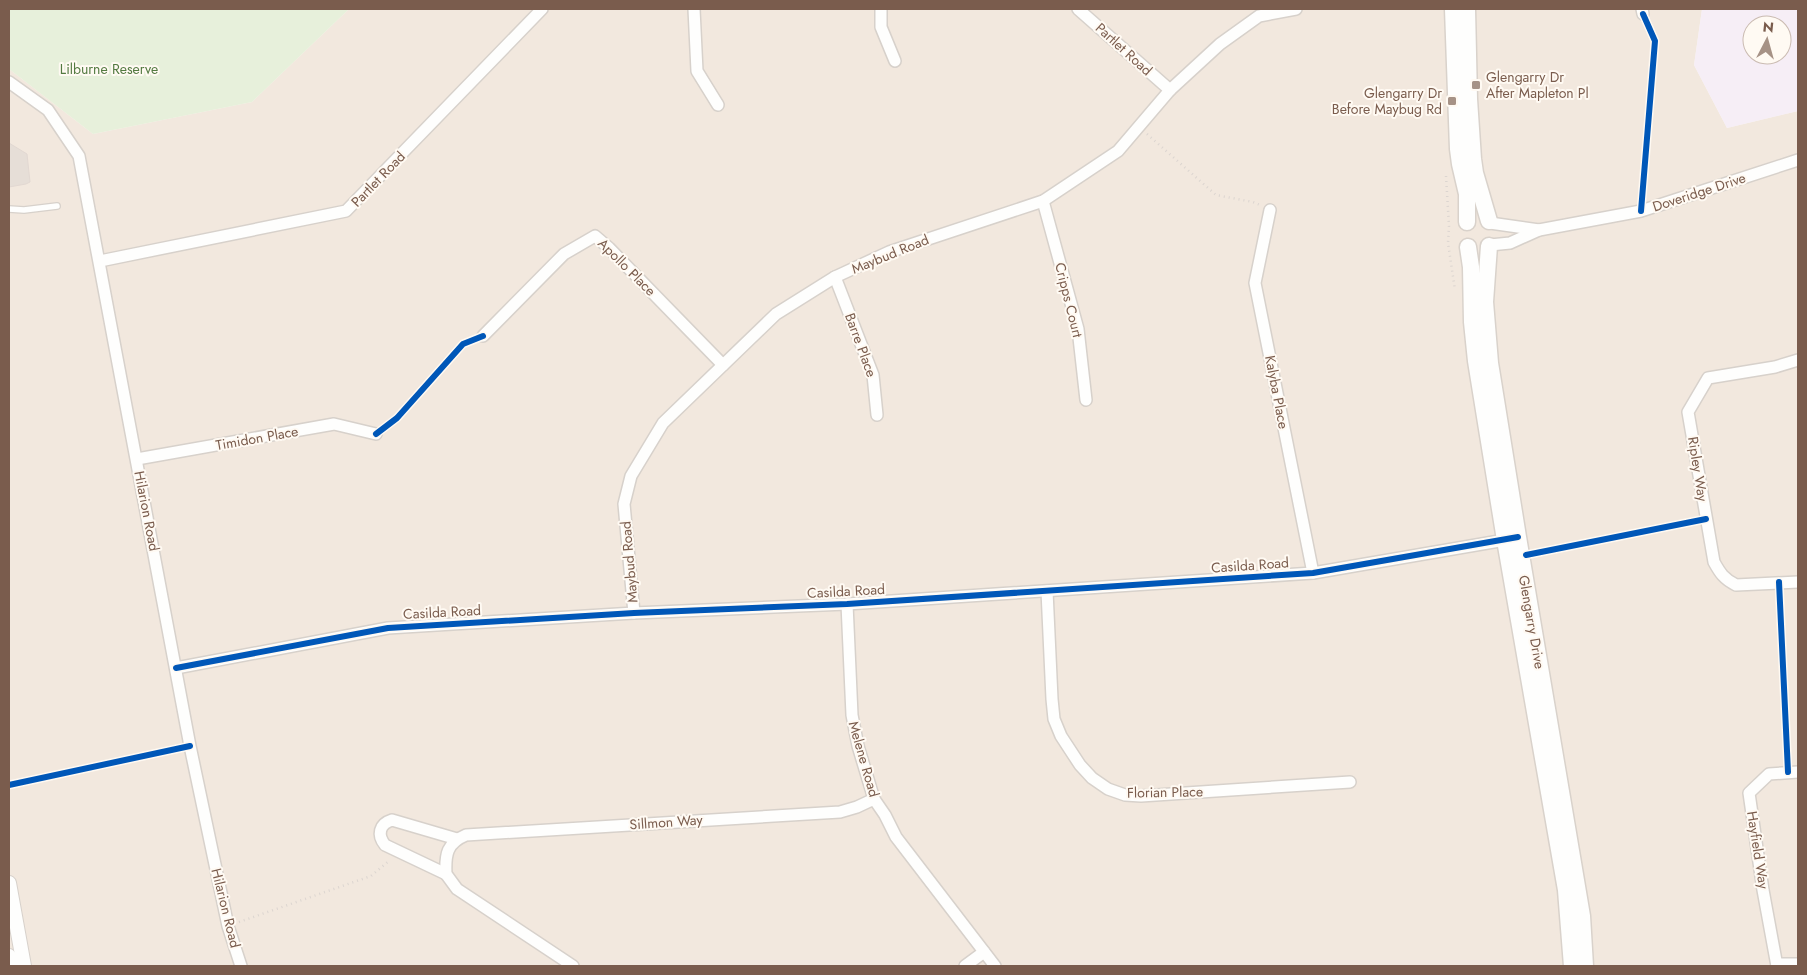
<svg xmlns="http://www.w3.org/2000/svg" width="1807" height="975" font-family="Jost,sans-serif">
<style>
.residential{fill:#f2e8de}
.education{fill:#f6eef6;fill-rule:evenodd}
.green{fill:#e7f0db}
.building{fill:#e6ded7;stroke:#e2d8d2}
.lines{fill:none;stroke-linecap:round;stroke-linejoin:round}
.service-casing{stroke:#d7d1cb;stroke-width:8}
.minor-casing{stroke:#d7d1cb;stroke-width:14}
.tertiary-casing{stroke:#d7d1cb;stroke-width:16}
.secondary-casing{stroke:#d9d2cb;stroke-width:19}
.path{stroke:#dcd5d0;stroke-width:2.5;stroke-dasharray:1 4;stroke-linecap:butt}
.service{stroke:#fefefd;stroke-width:5.5}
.minor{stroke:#fefefd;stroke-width:11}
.tertiary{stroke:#fefefd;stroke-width:14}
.secondary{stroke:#fefefd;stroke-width:16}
.cycleway-casing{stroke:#fffaf3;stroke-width:9}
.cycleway{stroke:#0057b8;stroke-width:6}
.poi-dot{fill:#a69286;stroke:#fffaf3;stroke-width:2}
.labels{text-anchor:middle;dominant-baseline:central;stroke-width:4;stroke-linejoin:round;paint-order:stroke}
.street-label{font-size:14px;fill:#7a5c4d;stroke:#fffaf3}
.park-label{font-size:14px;fill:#537a41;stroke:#fffaf3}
.poi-label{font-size:14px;fill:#7a5c4d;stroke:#fffaf3;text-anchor:start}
</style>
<rect width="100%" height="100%" fill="#f9f5f0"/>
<polygon class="residential" points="349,9 1702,9 1694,65 1727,128 1798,111 1798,966 9,966 9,69 93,134 252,102"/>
<path class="education" d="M1702,9H1798V111L1727,128L1694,65ZM1752,25H1782V55H1752Z"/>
<polygon class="green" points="9,9 349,9 252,102 93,134 9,69"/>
<polygon class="building" points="9,143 27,154 30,182 26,184 9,187"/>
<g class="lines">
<defs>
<polyline id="service" points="9,209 24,210 57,206"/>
<g id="minor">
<polyline points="694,9 697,71 718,105"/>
<polyline points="881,9 881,27 895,61"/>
<polyline points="1078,9 1170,90"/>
<polyline points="1642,9 1643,14"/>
<polyline points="9,82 48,110 79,156 190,746 228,926 241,966"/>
<polyline points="1043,201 1078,329 1086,400"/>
<polyline points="1270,210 1255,283 1313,573"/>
<polyline points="1490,223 1539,230"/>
<polyline points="1490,245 1510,243 1539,230 1641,211 1798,160"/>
<polyline points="100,261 346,211 542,9"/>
<polyline points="835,277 873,375 877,415"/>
<polyline points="483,336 564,254 595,236 609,248 723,365"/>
<path d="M1798,360L1775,367L1708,378L1688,412L1714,562C1720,573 1724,579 1736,585L1798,582"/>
<polyline points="137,459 334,424 376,434"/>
<polyline points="1047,591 1052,699 1054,719 1061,736 1080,765 1092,778 1108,789 1125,795 1141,796 1350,782"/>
<polyline points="847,604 852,715 858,746 874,799 885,815 896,837 995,966"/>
<polyline points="634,613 624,504 631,476 663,423 776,314 835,277 889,252 1043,201 1118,151 1170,90 1220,44 1259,16 1296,9"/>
<polyline points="176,668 388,628 634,613 847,604 1313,573 1511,539"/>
<path d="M446,874L385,845C377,835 379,824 392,820L457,839"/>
<polyline points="1777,964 1798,964"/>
<path d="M573,966L457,889L446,874C445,854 447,843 466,835L840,812L857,807L874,799"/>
<polyline points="965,966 984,952"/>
<polyline points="1777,966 1763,890 1749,793 1769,774 1798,772"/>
</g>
<g id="tertiary">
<polyline points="9,883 24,966"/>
<polyline points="9,956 11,966"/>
</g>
<g id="secondary">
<polyline points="1453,9 1458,149 1460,164 1467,194 1467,222"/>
<polyline points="1467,9 1469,99 1473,159 1475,173 1489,221"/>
<polyline points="1489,246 1485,302 1490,363 1518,537 1582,916 1585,966"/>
<polyline points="1468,247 1471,267 1472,322 1476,361 1505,540 1566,890 1572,966"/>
</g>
</defs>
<use href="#service" class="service-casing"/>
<use href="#minor" class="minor-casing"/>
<use href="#tertiary" class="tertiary-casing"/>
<use href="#secondary" class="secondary-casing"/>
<g class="path">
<polyline points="1147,134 1216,195 1253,202 1260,205"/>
<polyline points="1446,176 1449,226 1448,243 1455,290"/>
<polyline points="239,922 371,876 390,860"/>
</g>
<use href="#service" class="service"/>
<use href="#minor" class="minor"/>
<use href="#tertiary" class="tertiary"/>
<use href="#secondary" class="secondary"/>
<defs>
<g id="cycleway">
<polyline points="1641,211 1655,41 1643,14"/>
<polyline points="376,434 397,418 463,344 483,336"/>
<polyline points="1526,555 1706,519"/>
<polyline points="1779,582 1788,772"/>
<polyline points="176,668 388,628 634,613 847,604 1313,573 1518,537"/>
<polyline points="9,785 190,746"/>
</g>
</defs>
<use href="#cycleway" class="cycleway-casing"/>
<use href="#cycleway" class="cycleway"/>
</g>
<g class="poi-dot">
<rect x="1471" y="80" width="10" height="10" rx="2.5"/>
<rect x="1447" y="96" width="10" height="10" rx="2.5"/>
</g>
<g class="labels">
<g class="street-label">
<text transform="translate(1124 49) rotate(42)">Partlet Road</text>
<text transform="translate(378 179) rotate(-46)">Partlet Road</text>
<text transform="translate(1699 192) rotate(-18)">Doveridge Drive</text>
<text transform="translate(890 254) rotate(-22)">Maybud Road</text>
<text transform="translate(627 267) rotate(45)">Apollo Place</text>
<text transform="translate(1069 300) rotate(76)">Cripps Court</text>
<text transform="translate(861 345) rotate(70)">Barre Place</text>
<text transform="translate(1277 392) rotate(79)">Kalyba Place</text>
<text transform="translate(257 438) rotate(-10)">Timidon Place</text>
<text transform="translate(1698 469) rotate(81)">Ripley Way</text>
<text transform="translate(147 511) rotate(79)">Hilarion Road</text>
<text transform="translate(629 562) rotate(-95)">Maybud Road</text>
<text transform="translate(1250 565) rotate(-4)">Casilda Road</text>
<text transform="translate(846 591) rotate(-3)">Casilda Road</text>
<text transform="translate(442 612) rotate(-3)">Casilda Road</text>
<text transform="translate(1532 622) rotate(80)">Glengarry Drive</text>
<text transform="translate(864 759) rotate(74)">Melene Road</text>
<text transform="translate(1165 792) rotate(-1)">Florian Place</text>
<text transform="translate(666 822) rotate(-4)">Sillmon Way</text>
<text transform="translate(1758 850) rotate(81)">Hayfield Way</text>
<text transform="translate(226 908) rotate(76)">Hilarion Road</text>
</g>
<g class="park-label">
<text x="109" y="69">Lilburne Reserve</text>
</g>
<g class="poi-label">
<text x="1486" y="77">Glengarry Dr<tspan x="1486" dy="16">After Mapleton Pl</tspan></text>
<text x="1442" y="93" text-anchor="end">Glengarry Dr<tspan x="1442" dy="16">Before Maybug Rd</tspan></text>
</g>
</g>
<rect width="1807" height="975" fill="none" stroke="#7a5c4d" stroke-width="20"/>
<g transform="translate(1767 40) rotate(6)"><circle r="24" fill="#fffaf3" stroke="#cabbb1"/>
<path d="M0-4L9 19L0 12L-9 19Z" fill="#a69286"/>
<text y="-8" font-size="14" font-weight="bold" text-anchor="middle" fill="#7a5c4d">N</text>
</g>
</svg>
